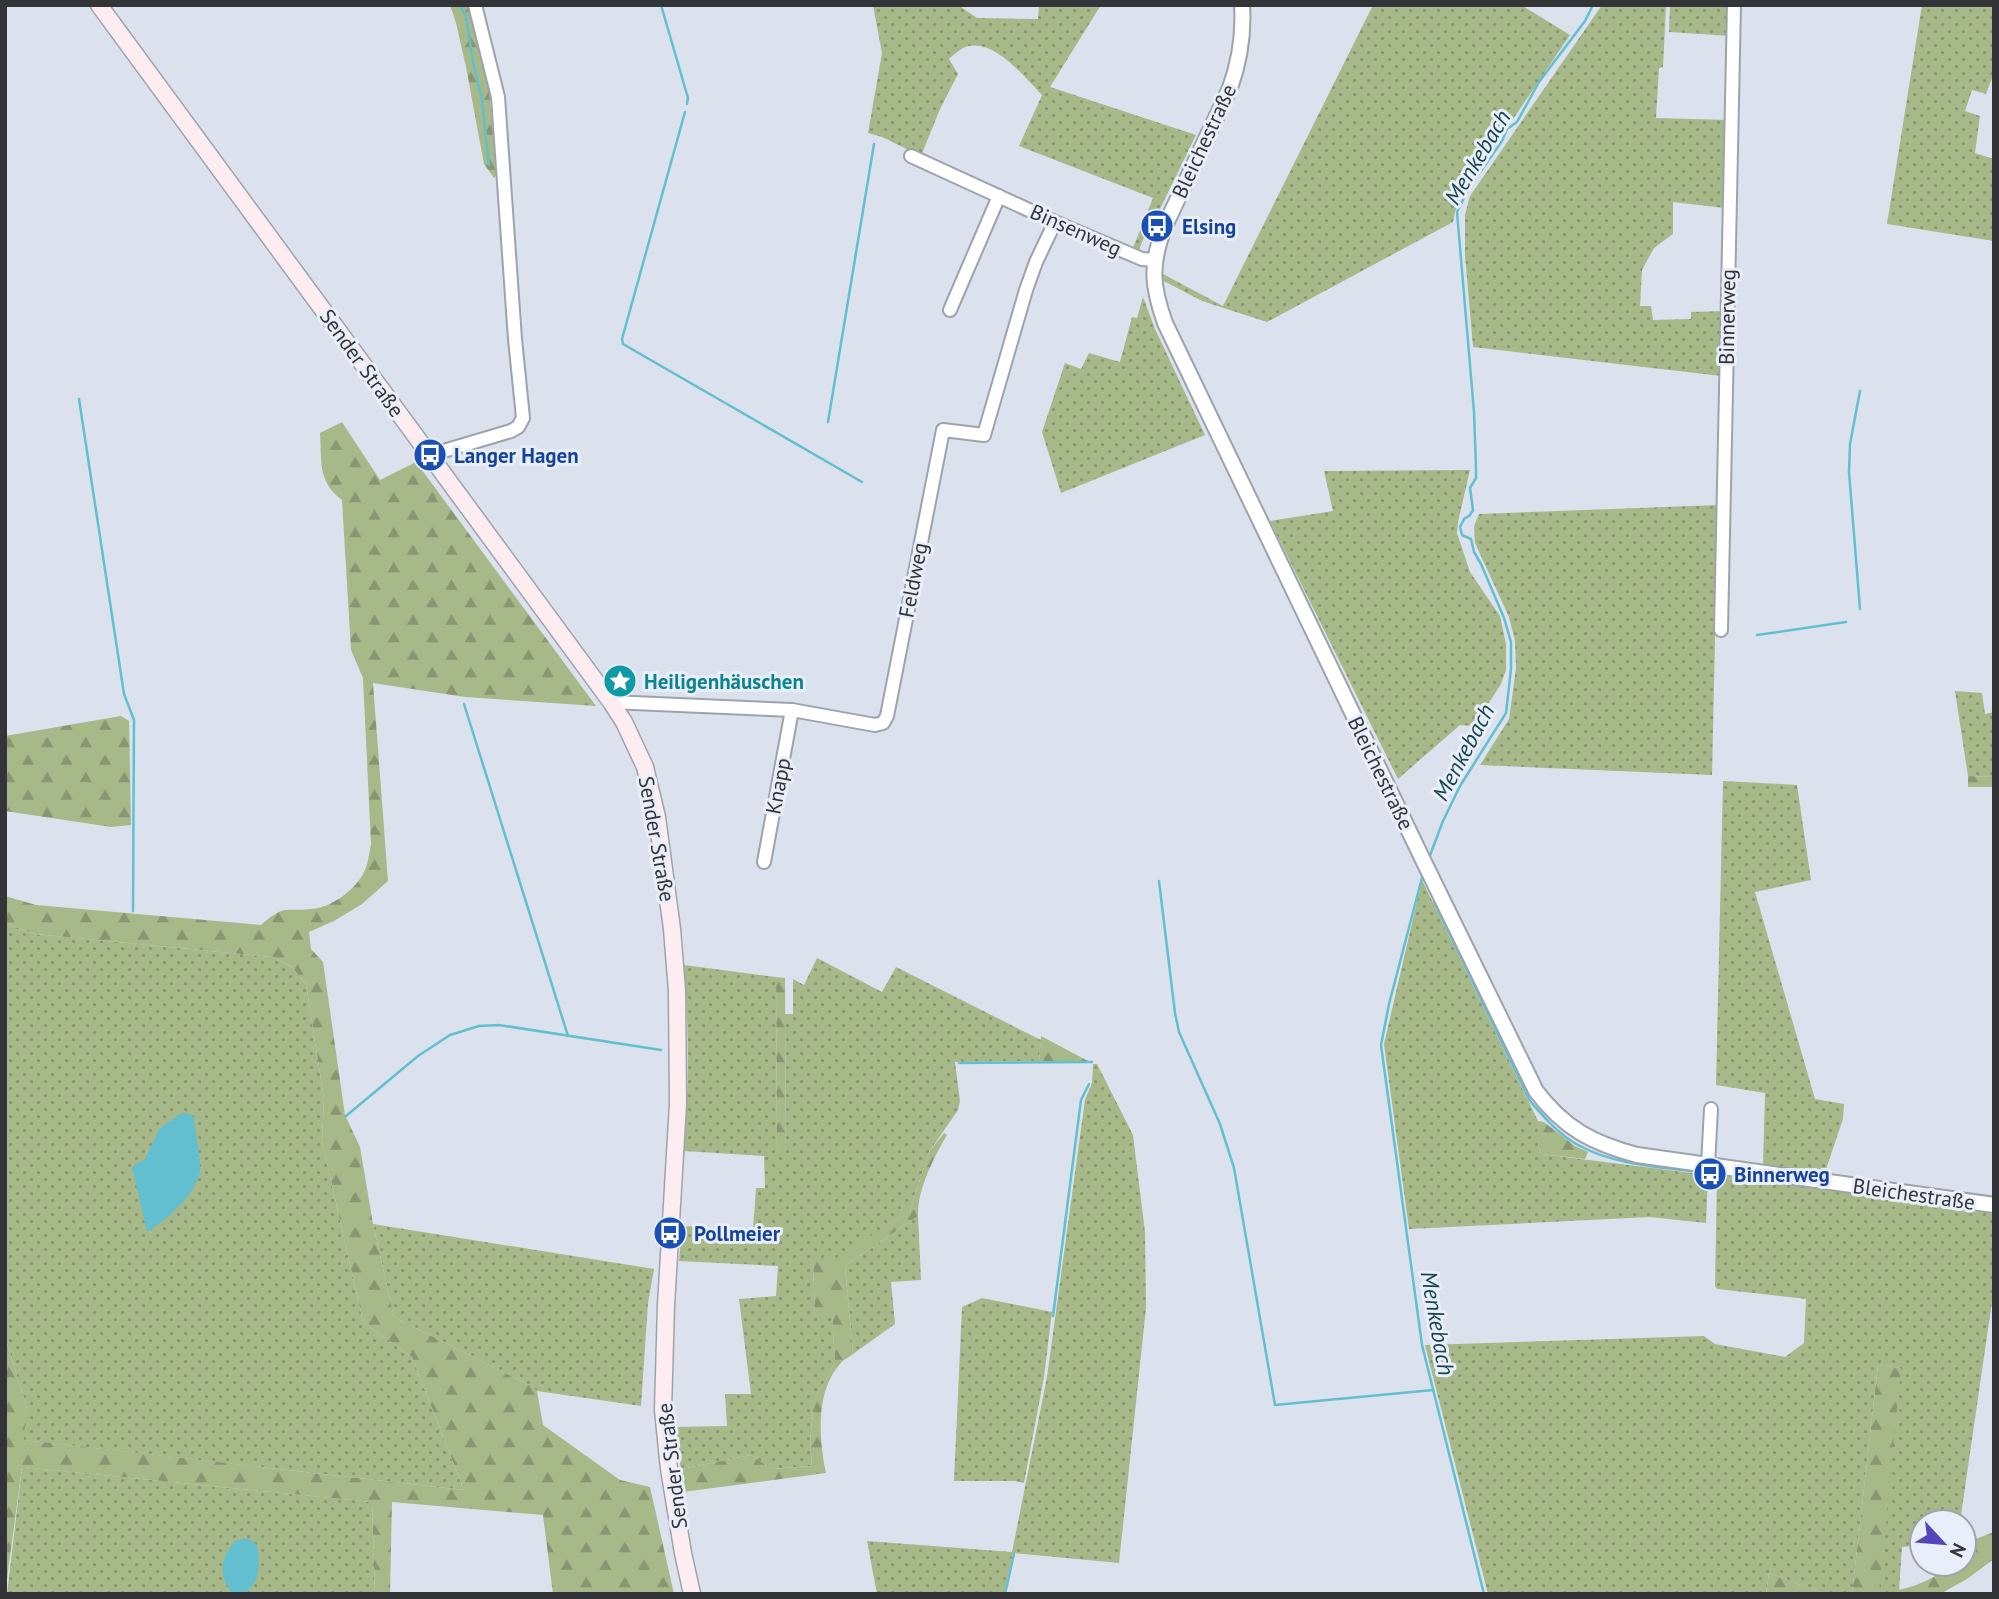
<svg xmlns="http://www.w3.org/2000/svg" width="1999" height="1599" font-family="'PT Sans',sans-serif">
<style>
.grass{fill:url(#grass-dots)}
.forest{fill:url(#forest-firs)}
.water{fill:#62bfcf}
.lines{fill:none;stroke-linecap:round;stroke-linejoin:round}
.stream{stroke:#62bfcf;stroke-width:2.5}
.minor-casing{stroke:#9da3ad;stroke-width:16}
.tertiary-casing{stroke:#9da3ad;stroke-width:18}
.secondary-casing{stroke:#9da3ad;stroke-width:19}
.minor{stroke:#fff;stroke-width:12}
.tertiary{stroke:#fff;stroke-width:14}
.secondary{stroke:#fdedf1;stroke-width:16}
.labels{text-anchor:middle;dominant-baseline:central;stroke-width:6;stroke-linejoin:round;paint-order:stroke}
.street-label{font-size:21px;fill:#323438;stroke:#e8effa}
.transit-label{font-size:21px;font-weight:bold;fill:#164399;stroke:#e8effa;text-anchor:start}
.culture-label{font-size:21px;font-weight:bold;fill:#0d838f;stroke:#e8effa;text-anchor:start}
.water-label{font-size:23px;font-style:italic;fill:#19444b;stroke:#e8effa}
</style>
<defs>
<pattern id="grass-dots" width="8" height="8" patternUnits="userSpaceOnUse" patternTransform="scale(1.75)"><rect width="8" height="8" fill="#a7b889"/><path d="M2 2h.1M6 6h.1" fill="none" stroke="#899671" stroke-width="1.8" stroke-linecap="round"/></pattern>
<pattern id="forest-firs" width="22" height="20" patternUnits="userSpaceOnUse" patternTransform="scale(1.75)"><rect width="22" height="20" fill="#a7b889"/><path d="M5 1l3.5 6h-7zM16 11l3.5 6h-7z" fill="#899671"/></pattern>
</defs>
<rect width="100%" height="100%" fill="#dbe2ed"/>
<g class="grass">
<path d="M873,5H958L977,18L1038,19L1039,5H1101L1050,87L1196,135L1159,211L1151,220L1139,250H1132L1153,198L1019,146L1042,95C1024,77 992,35 963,48C958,51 953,55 949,59L958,74L940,109L921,156L882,137L868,133L882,53Z"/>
<polygon points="1373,5 1521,5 1570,35 1463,193 1455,212 1453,222 1267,322 1202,301 1162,280 1163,274 1223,306"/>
<polygon points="1602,5 1666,5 1663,67 1659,68 1656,118 1728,120 1725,208 1673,202 1673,234 1654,248 1642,270 1640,306 1651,306 1653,320 1691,319 1691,312 1722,311 1721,376 1473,347 1465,255 1465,215 1470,196"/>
<polygon points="1670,5 1732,5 1731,36 1669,32"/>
<polygon points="1922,5 1994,5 1994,73 1986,94 1972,90 1965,111 1980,116 1975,153 1994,159 1994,241 1887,224"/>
<polygon points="1143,297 1155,329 1205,435 1061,493 1042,432 1065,363 1081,369 1089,353 1120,362 1132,317 1137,318"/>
<polygon points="1470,470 1458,522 1457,533 1470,572 1500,616 1506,644 1506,670 1501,684 1474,726 1460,725 1398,779 1270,521 1333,511 1324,471"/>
<polygon points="1718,505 1712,775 1480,765 1509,719 1516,668 1515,641 1509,617 1475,543 1474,526 1479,514"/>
<polygon points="1955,691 1982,693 1985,714 1994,712 1994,777 1968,776"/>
<polygon points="1723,781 1797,785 1811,880 1755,892 1815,1099 1844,1104 1843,1119 1825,1172 1763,1165 1765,1093 1716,1085"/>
<polygon points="1422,880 1538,1121 1538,1144 1541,1154 1708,1175 1706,1223 1650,1217 1409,1229 1384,1044"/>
<polygon points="5,923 35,934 272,957 292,967 306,984 324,1099 322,1141 363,1322 412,1357 464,1490 23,1440 26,1405 5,1337"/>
<path d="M817,958L882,992L896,967L1041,1040L1039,1061L955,1062L960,1101L958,1110L929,1152L910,1211L830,1263L813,1262L815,1316L832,1313L835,1362L814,1402L810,1441L812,1466L772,1469L751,1455L681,1469L674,1427L727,1426L725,1394H751L739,1299L776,1296L778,1266L679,1261L682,1226L753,1229L756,1188H765L764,1156L684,1151C689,1089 689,1028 684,965L776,977L777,1156L786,1157L785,1014H793V979L804,985Z"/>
<polygon points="1093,1064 1097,1064 1133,1135 1145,1232 1146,1308 1119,1563 1013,1553 1004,1594 877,1594 867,1541 1012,1552 1047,1377 1085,1100 1092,1083"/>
<polygon points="1720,1174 1994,1214 1994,1288 1960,1522 1922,1522 1922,1545 1902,1547 1899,1591 1878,1593 1900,1368 1878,1365 1852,1594 1825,1594 1769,1573 1766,1594 1488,1594 1425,1345 1704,1336 1715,1344 1785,1357 1804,1343 1806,1299 1717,1289 1715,1286 1717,1177"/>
<polygon points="918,1216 921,1280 891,1282 895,1324 853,1354 845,1266"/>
<polygon points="373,1224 654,1269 648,1303 641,1406 537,1391 531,1386 394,1317"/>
<polygon points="982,1298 1052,1312 1044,1377 1024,1483 1015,1481 954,1481 962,1307"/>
<polygon points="22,1467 372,1502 375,1594 7,1594"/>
</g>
<g class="forest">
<polygon points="450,5 470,5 486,63 498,173 494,178 484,164 466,67 456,23"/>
<path d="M342,422L380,480L416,462L596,706L465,697L373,683L388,881L362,904L334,921L309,932L311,949L323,962L345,1115L360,1147L373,1224L394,1317L531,1386L537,1391L543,1425L620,1480L650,1487L674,1594H553L543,1515L392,1502L390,1594H375L372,1502L22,1467L5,1594V1337L26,1405L24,1440L464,1490L412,1357L363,1322L322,1141L324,1099L306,984L292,967L272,957L35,934L5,923V896L36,905L261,925C286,904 282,912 311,909C330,908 352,892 362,876C368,866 369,855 371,844L363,678L351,650L342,500C317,481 322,461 320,433Z"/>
<polygon points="121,716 129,721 131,825 111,827 5,811 5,736"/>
<polygon points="1968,776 1994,777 1994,787 1968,787"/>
<polygon points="776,977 785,978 786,1157 777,1157"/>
<polygon points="1041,1036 1090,1062 1039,1061"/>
<polygon points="1538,1121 1544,1122 1575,1146 1588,1152 1585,1159 1541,1154 1538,1144"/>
<path d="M944,1133L947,1135C934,1157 917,1190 918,1216L845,1266L853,1354C849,1357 843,1360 840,1364C815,1392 819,1440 826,1473L683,1492L681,1469L751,1455L772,1469L812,1466L810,1441L814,1402L835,1362L832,1314L815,1316L813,1262L828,1256L830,1262L910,1211L929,1152Z"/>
<path d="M1878,1365L1901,1368L1879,1593C1902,1591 1934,1582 1951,1564H1964V1550L1973,1540L1994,1532V1559L1967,1579L1940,1594H1852Z"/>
<polygon points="1769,1573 1825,1594 1766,1594"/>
</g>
<g class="water">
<path d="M182,1113L193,1115C195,1128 201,1159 200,1171C197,1193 166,1221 147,1232L132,1167L145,1159L160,1128Z"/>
<path d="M247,1538L257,1545C261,1565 260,1594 234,1594C223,1586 220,1568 225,1556C227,1551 232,1546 235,1541Z"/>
</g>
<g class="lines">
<g class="stream">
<polyline points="460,5 466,17 473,62 482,99 489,165"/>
<polyline points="661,5 688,98 687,104"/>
<polyline points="685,112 622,339 623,344 862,482"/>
<polyline points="1860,391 1850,444 1849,472 1860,609"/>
<polyline points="79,399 124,694 134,720 133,911"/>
<polyline points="828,422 874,144"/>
<polyline points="1757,635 1846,622"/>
<polyline points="464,704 568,1036"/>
<polyline points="1429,858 1443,821 1460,786 1506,713 1511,669 1511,642 1504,618 1481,564 1474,552 1471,539 1462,535 1460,527 1464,519 1470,515 1473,510 1470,488 1476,478 1476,468 1474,412 1457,212 1469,188 1502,141 1507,129 1517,122 1539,82 1585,21 1593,5"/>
<polyline points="1423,874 1389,1004 1381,1045 1422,1345 1484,1594"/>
<polyline points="1159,881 1175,1013 1179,1032 1220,1124 1234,1168 1275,1405 1433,1390"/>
<path d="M1434,902L1530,1101C1544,1117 1559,1135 1578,1145C1616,1166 1664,1167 1706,1173"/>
<polyline points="959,1063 1092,1062"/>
<polyline points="346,1116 418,1056 450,1035 479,1026 499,1025 661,1050"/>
<polyline points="1764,1166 1896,1184"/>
<polyline points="1918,1187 1994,1197"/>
<polyline points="1840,1191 1979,1210"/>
<polyline points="1053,1316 1081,1100 1089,1084"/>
<polyline points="1005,1594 1014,1554"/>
</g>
<defs>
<g id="minor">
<polyline points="911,156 1055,222 1142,259 1154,260"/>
<polyline points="950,310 999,196"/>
<polyline points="430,455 511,431 518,427 523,418 515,339 498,97 475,5"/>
<polyline points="1721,630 1734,5"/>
<polyline points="611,702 792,710 875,725 883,723 887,716 943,430 984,435 1026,290 1036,262 1055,222"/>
<polyline points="764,862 792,710"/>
<polyline points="1708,1165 1711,1109"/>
</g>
<path id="tertiary" d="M1242,5C1244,35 1240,60 1230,88L1164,228C1150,266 1152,286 1165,323L1423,860L1536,1091C1564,1128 1592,1143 1637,1155L1994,1205"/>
<polyline id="secondary" points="99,5 611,702 624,722 645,767 657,817 672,929 677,991 678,1104 666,1305 663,1410 669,1469 683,1553 692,1594"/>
</defs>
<use href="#minor" class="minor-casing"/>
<use href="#tertiary" class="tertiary-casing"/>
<use href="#secondary" class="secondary-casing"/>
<use href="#minor" class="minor"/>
<use href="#tertiary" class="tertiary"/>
<use href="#secondary" class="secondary"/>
</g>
<defs>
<symbol id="bus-disc" viewBox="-11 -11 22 22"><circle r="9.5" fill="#1a4fb4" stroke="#e8effa"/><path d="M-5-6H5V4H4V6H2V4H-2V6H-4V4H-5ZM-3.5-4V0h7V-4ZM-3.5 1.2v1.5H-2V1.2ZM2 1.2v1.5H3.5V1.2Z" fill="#fff"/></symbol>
<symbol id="sight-disc" viewBox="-11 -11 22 22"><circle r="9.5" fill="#0f9aa8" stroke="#e8effa"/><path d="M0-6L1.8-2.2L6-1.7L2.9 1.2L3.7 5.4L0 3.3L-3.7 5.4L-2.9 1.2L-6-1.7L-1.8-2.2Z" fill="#fff"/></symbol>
</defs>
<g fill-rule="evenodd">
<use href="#bus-disc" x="1138" y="207" width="38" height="38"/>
<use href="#bus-disc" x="411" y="436" width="38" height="38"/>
<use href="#sight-disc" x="601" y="662" width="38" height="38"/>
<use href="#bus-disc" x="1691" y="1155" width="38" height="38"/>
<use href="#bus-disc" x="651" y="1214" width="38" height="38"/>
</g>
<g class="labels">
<g class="street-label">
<text transform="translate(1204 141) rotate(-65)">Bleichestraße</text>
<text transform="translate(1076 230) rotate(24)">Binsenweg</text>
<text transform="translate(1727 317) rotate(-89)">Binnerweg</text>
<text transform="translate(362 363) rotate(54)">Sender Straße</text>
<text transform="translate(913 580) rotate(-79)">Feldweg</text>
<text transform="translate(1381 773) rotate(64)">Bleichestraße</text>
<text transform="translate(778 786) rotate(-79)">Knapp</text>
<text transform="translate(657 839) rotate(80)">Sender Straße</text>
<text transform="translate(1914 1194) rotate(8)">Bleichestraße</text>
<text transform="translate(672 1466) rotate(-97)">Sender Straße</text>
</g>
<g class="transit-label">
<text x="1182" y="226">Elsing</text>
<text x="454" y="455">Langer Hagen</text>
<text x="1734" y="1174">Binnerweg</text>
<text x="694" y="1233">Pollmeier</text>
</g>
<g class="culture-label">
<text x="644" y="681">Heiligenhäuschen</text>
</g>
<g class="water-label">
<text transform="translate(1477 157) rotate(-59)">Menkebach</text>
<text transform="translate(1463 752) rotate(-62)">Menkebach</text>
<text transform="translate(1438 1323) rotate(80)">Menkebach</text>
</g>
</g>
<rect width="1999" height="1599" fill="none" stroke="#323438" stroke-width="14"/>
<g transform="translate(1943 1543) rotate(116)"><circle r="33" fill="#e8effa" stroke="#9fa4ac" stroke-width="2"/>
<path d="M0-5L12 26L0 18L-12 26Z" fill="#5645bd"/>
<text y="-10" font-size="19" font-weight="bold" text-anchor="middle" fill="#323438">N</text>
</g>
</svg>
